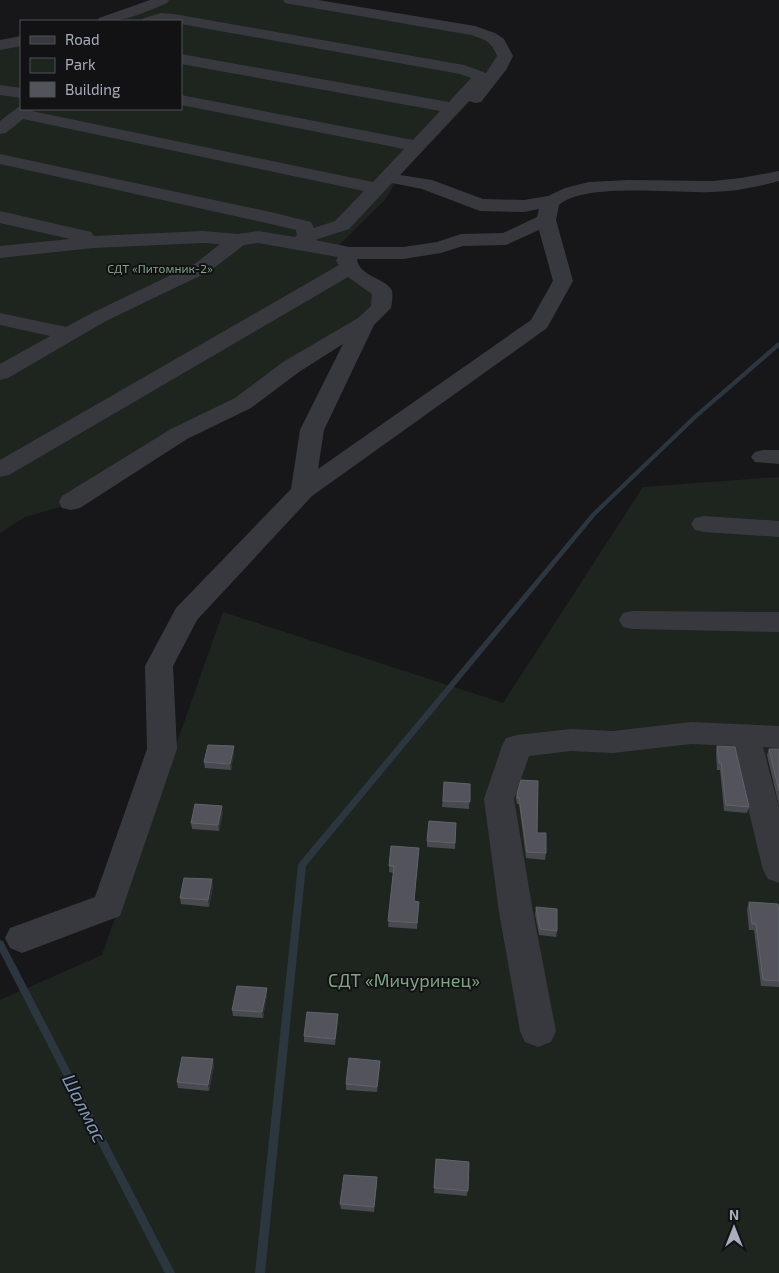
<svg xmlns="http://www.w3.org/2000/svg" width="779" height="1273" font-family="'Exo 2',sans-serif">
<style>
.green{fill:#1d251e}
.lines{fill:none;stroke-linecap:round;stroke-linejoin:round}
.stream{fill:#2c363f;fill-rule:evenodd}
.minor{fill:#38393f;fill-rule:evenodd}
.wall{fill:#484a4f}
.shaded-wall{fill:#303135}
.building{fill:#53545b;stroke:#60626a}
.labels{text-anchor:middle;dominant-baseline:central;stroke-width:4;stroke-linejoin:round;paint-order:stroke}
.far-park-label{font-size:12px;fill:#7ea781;stroke:#121215}
.near-park-label{font-size:18px;fill:#7ea781;stroke:#121215}
.near-water-label{font-size:19px;font-style:italic;fill:#7d9bb7;stroke:#121215}
</style>
<rect width="100%" height="100%" fill="#17171a"/>
<g class="green">
<polygon points="165,0 286,0 487,36 502,56 478,93 400,175 385,200 332,252 351,255 384,310 74,503 25,517 0,533 0,132 28,109 181,109 181,21 125,21 126,17"/>
<polygon points="21,42 22,109 0,126 0,46"/>
<polygon points="779,477 779,1273 0,1273 0,1000 102,955 223,612 503,703 643,487"/>
</g>
<g class="lines">
<g class="stream">
<polygon points="779,342 779,347 698,417 596,515 306,866 265,1273 255,1273 298,865 299,863 592,513 694,415 777,343"/>
<polygon points="0,940 3,941 175,1273 165,1273 0,952"/>
</g>
<g class="minor">
<path d="M150,0H169L167,3C143,13 123,23 97,21L99,18Z"/>
<path d="M283,0H318L475,26L495,33L504,39L513,56L506,70L481,102L475,103L469,101L400,175L432,180L483,199L524,200L548,196L565,188L589,182L628,180L713,181L741,178L779,171V181C757,187 734,192 711,192C675,194 585,182 559,205L556,220L573,281L547,328L312,496L197,620L173,666L177,749L120,916L22,953L10,948L5,938L10,928L95,897L147,749L145,666L176,608L291,489L300,430L343,344L299,372L251,408L187,439L80,508L71,510L62,508L59,502L62,496L171,429L235,398L283,362L358,318L371,306L372,294L348,277L9,475L0,477V460L339,265L336,261L338,257L258,243L244,245L210,271L106,321L8,378L0,380V364L50,336L0,325V313L66,327L92,313L196,263L220,244L203,243L93,248L0,258V246L70,239L0,223V211L91,232L94,236L203,231L238,234L258,231L295,237L297,235L296,230L275,225L0,164V154L275,213L311,222L314,228L335,221L364,191L23,119L6,133L0,134V121L21,105V109H33L32,111L373,182L404,149L181,105V95L413,140L440,111L181,64V54L449,102L471,78L460,74L181,24V21H142L144,18L161,13L174,14L464,65L486,73L497,56C491,41 486,40 471,35L290,4L285,3ZM392,183L422,189L480,211L524,212L539,209L537,217L503,233L461,234L437,242L403,247H349L315,240L349,229ZM539,230L553,281L531,320L318,469L324,430L374,325L391,308C392,303 393,296 392,291C388,279 358,276 357,259H403L441,253L463,246L506,245Z"/>
<polygon points="21,36 21,46 0,50 0,40"/>
<polygon points="0,85 21,88 21,98 0,95"/>
<polygon points="763,450 779,450 779,464 755,462 751,457 755,452"/>
<polygon points="704,516 779,521 779,537 704,532 695,530 691,524 695,518"/>
<polygon points="633,611 779,612 779,632 633,629 623,627 619,620 623,613"/>
<polygon points="691,722 779,726 779,748 763,747 779,808 779,883 768,879 763,870 733,746 691,744 613,753 571,751 529,756 514,799 533,912 556,1031 551,1042 538,1047 525,1042 520,1031 499,912 484,799 502,746 506,738 517,735 571,729 613,731"/>
</g>
</g>
<g class="wall">
<polygon points="717,746 749,807 747,813 724,811 720,770 717,770 716,752"/>
<polygon points="769,749 779,749 779,806 767,755"/>
<polygon points="234,753 231,770 205,768 204,762"/>
<polygon points="444,782 470,784 469,809 442,807"/>
<polygon points="517,793 537,833 546,853 545,860 526,858 519,804 517,804 516,799"/>
<polygon points="223,812 219,831 192,829 191,823"/>
<polygon points="456,823 455,849 427,847 427,841"/>
<polygon points="391,846 415,901 419,902 417,929 388,927 394,873 389,872"/>
<polygon points="213,886 209,907 181,904 180,898"/>
<polygon points="749,902 779,911 779,987 761,986 754,930 749,930 747,909"/>
<polygon points="536,907 557,931 556,937 539,935 535,914"/>
<polygon points="267,988 267,994 263,1018 233,1016 232,1010"/>
<polygon points="338,1014 338,1020 335,1045 304,1042 304,1036"/>
<polygon points="380,1061 377,1092 346,1090 346,1084"/>
<polygon points="214,1065 209,1091 178,1088 177,1082"/>
<polygon points="436,1159 469,1162 467,1196 434,1193"/>
<polygon points="377,1183 374,1212 341,1209 340,1204"/>
</g>
<g class="shaded-wall">
<polygon points="234,746 234,753 231,770 230,764"/>
<polygon points="222,806 223,812 219,831 218,825"/>
<polygon points="212,879 213,886 209,907 208,900"/>
<polygon points="267,988 267,994 263,1018 262,1012"/>
<polygon points="338,1014 338,1020 335,1045 335,1039"/>
<polygon points="213,1059 214,1065 209,1091 208,1085"/>
<polygon points="380,1061 380,1067 377,1092 377,1087"/>
</g>
<g class="building">
<polygon points="208,745 234,746 230,764 204,762"/>
<polygon points="717,746 735,747 749,807 726,805 721,763 719,763"/>
<polygon points="769,749 779,749 779,791"/>
<polygon points="521,780 538,781 537,833 546,833 546,853 527,852 519,798 517,798 517,793"/>
<polygon points="444,782 470,784 470,802 443,801"/>
<polygon points="195,804 222,806 218,825 191,823"/>
<polygon points="429,821 456,823 455,843 427,841"/>
<polygon points="391,846 419,848 414,901 419,902 417,923 388,921 394,866 389,866"/>
<polygon points="184,878 212,879 208,900 180,898"/>
<polygon points="749,902 778,904 779,911 779,981 763,980 756,924 752,924"/>
<polygon points="536,907 557,909 557,931 540,929"/>
<polygon points="237,986 267,988 262,1012 232,1010"/>
<polygon points="307,1012 338,1014 335,1039 304,1036"/>
<polygon points="182,1057 213,1059 208,1085 177,1082"/>
<polygon points="349,1058 380,1061 377,1087 346,1084"/>
<polygon points="436,1159 469,1162 468,1191 434,1188"/>
<polygon points="344,1175 377,1177 374,1207 340,1204"/>
</g>
<g class="labels">
<g class="far-park-label">
<text x="160" y="268">СДТ «Питомник-2»</text>
</g>
<g class="near-park-label">
<text x="404" y="980">СДТ «Мичуринец»</text>
</g>
<g class="near-water-label">
<text transform="translate(85 1108) rotate(63)">Шалмас</text>
</g>
</g>
<rect x="20" y="20" width="162" height="90" fill="#121215" stroke="#4e5057"/>
<rect x="30" y="36" width="25" height="8" fill="#38393f" stroke="#4e5057"/>
<text x="65" y="45" font-size="15" fill="#a8aeba">Road</text>
<rect x="30" y="58" width="25" height="15" fill="#1d251e" stroke="#4e5057"/>
<text x="65" y="70" font-size="15" fill="#a8aeba">Park</text>
<rect x="30" y="82" width="25" height="15" fill="#53545b" stroke="#4e5057"/>
<text x="65" y="95" font-size="15" fill="#a8aeba">Building</text>
<g transform="translate(734 1228)" stroke="#121215" stroke-width="4" paint-order="stroke">
<path d="M0-4L9 19L0 12L-9 19Z" fill="#a8aeba"/>
<text y="-8" font-size="14" font-weight="bold" text-anchor="middle" fill="#a8aeba">N</text>
</g>
</svg>
